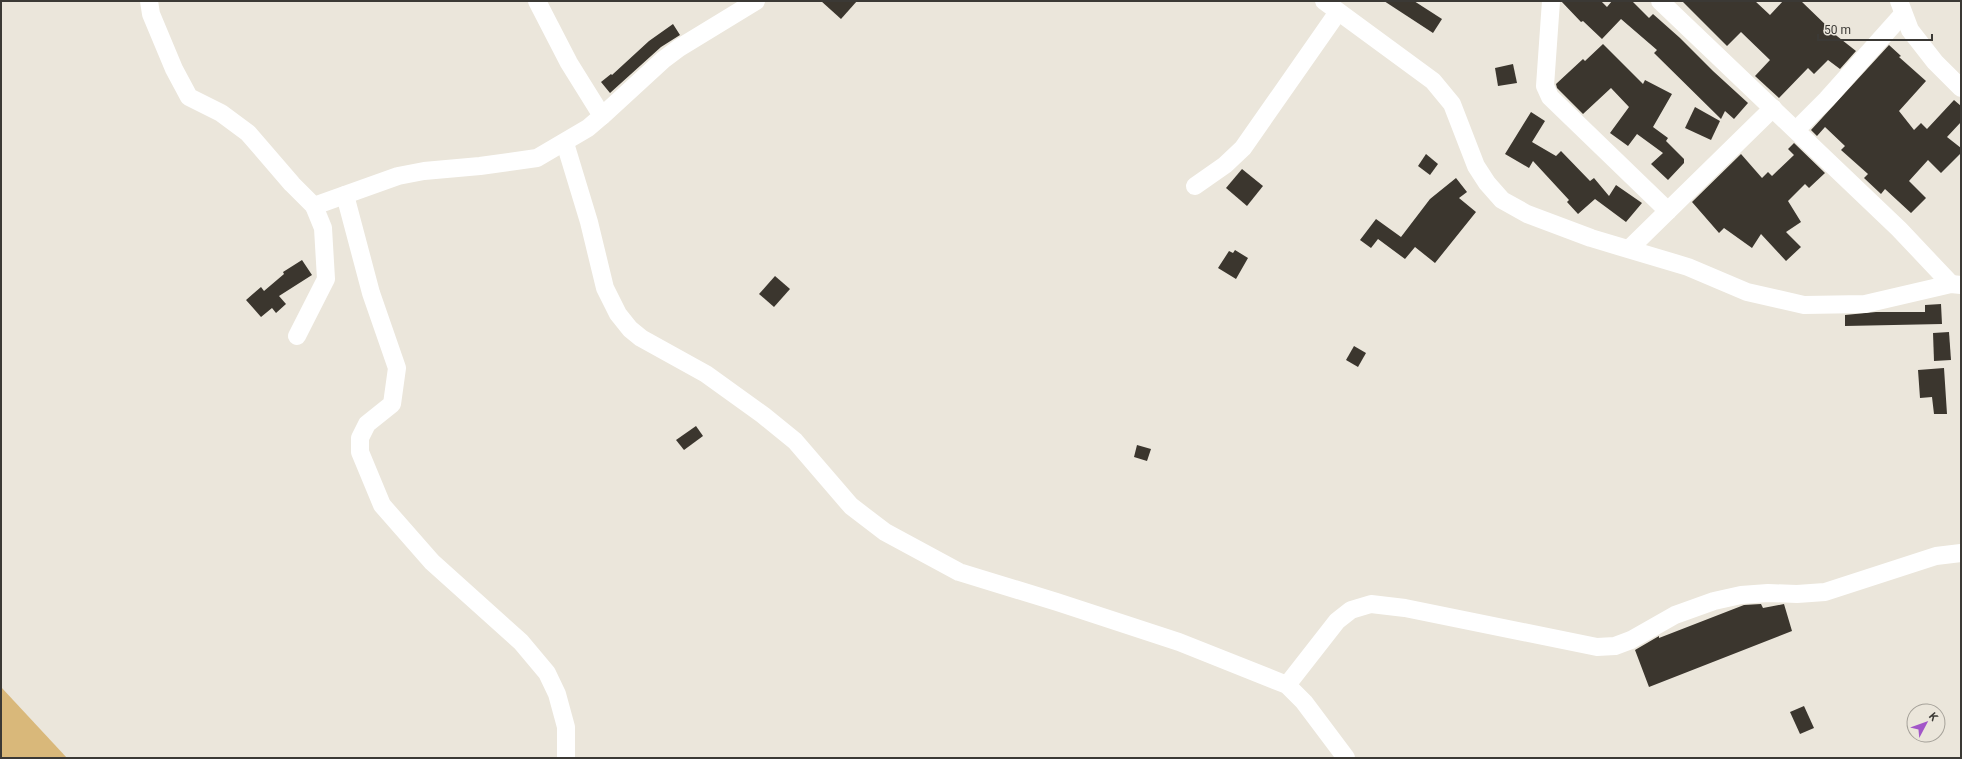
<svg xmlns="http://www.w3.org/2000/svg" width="1962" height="759" font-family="Roboto,sans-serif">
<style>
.green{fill:#d9b87a}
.building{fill:#3b362e}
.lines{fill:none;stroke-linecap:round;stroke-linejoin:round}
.minor{stroke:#fff;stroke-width:18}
</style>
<rect width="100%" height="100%" fill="#ebe6db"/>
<polygon class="green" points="1,687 67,758 1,758"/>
<g class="building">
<polygon points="821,1 857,1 841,19"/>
<polygon points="1384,1 1414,1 1442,19 1433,33"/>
<polygon points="1561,1 1601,1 1607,7 1612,1 1632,1 1649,18 1653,14 1680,38 1713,71 1748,103 1734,119 1725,111 1721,119 1654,53 1657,50 1621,19 1602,39 1583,21 1581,22"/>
<polygon points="1682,1 1755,1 1770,15 1783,1 1801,1 1829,28 1828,29 1856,51 1840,69 1828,60 1814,74 1808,68 1779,98 1755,76 1770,60 1741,32 1727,46"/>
<polygon points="673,24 680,35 661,47 610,93 601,82 611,74 612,75 649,41"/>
<polygon points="1603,44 1643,84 1645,80 1672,94 1653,127 1668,138 1666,141 1684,159 1684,163 1668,180 1651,164 1663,153 1637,134 1628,146 1610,133 1629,107 1611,88 1583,114 1557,88 1556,84 1583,59 1585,61"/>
<polygon points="1889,45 1901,56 1899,57 1926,81 1899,111 1914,130 1921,123 1927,129 1954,100 1961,106 1961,122 1947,137 1961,148 1961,153 1941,173 1928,160 1909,181 1926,198 1911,213 1885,189 1881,194 1864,178 1868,174 1841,150 1845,146 1825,127 1817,136 1811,130"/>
<polygon points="1513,64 1517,83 1498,86 1495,68"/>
<polygon points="1695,107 1720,121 1711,140 1685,128"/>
<polygon points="1531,112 1545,121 1532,142 1556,156 1561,151 1590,181 1594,178 1609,196 1616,185 1642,203 1626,222 1595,199 1578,214 1567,202 1569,200 1533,161 1529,168 1505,154"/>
<polygon points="1794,143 1825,173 1809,188 1805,184 1788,201 1801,222 1786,232 1801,247 1786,261 1761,234 1752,248 1724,228 1719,233 1692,202 1741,154 1762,178 1768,172 1772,176 1794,155 1788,149"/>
<polygon points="1426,154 1438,164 1430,175 1418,166"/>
<polygon points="1242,169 1263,186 1247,206 1226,188"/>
<polygon points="1456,178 1467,192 1459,198 1476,212 1435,263 1415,247 1405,259 1378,239 1371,248 1360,240 1376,219 1401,237 1430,199"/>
<polygon points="1235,250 1248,258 1236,279 1218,268 1229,251 1233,253"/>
<polygon points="302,260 312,275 279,296 286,304 276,313 272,308 261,317 246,300 261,287 264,291 284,274 283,272"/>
<polygon points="775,276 790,289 774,307 759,294"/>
<polygon points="1941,304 1942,324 1845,326 1845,315 1876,312 1925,312 1925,305"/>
<polygon points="1949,332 1951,360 1934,361 1933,333"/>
<polygon points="1354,346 1366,353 1358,367 1346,360"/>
<polygon points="1944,368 1947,414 1934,414 1932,397 1920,398 1918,370"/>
<polygon points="696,426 703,436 684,450 676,440"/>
<polygon points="1137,445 1151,449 1147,461 1134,457"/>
<polygon points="1761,604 1763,608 1784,604 1792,631 1649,687 1635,650 1659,636 1659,638 1744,605"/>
<polygon points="1804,706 1814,728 1800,734 1790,712"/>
</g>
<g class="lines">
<g class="minor">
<polyline points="149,1 151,14 174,69 189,97 221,113 248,133 292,184 314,206 398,176 424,171 480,166 537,158 588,128 602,116 569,63 537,1"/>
<polyline points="1324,1 1433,81 1452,104 1476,166 1487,183 1502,200 1527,214 1591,238 1688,267 1747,292 1804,305 1865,304 1951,284 1961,285"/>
<polyline points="1551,1 1545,86 1550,97 1668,211"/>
<polyline points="1660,1 1899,229 1951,284"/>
<polyline points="1899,1 1910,30 1935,62 1961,88"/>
<polyline points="602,116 663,60 679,48 756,1"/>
<polyline points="1796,130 1827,99 1903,14"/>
<polyline points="565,143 589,222 605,288 618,314 630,329 641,338 706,374 763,415 795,441 851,506 885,532 959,572 1057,602 1179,642 1287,685 1304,702 1346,758"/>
<polyline points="1195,186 1225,165 1243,148 1338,12"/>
<polyline points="345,195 371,293 397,368 392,404 367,424 360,438 360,452 382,505 432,562 521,642 547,673 557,694 566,727 566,758"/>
<polyline points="1629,249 1773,108"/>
<polyline points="297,336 326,279 323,228 314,206"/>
<polyline points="1287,685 1337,621 1351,610 1371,604 1405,608 1597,647 1615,646 1631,640 1675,615 1714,601 1741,595 1768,593 1797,594 1825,592 1936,556 1961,553"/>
</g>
</g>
<rect width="1962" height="759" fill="none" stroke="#3b3935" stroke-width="4"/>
<g transform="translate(1926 723) rotate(49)"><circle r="19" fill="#ebe6db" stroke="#a5a199"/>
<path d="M0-3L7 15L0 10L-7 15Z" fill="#a256c8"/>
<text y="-6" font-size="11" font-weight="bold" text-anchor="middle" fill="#3b3935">K</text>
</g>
<path d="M1818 34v6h114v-6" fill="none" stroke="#3b3935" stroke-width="2"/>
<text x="1824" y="34" font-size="12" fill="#3b3935" stroke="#ebe6db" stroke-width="3" paint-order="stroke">50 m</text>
</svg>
